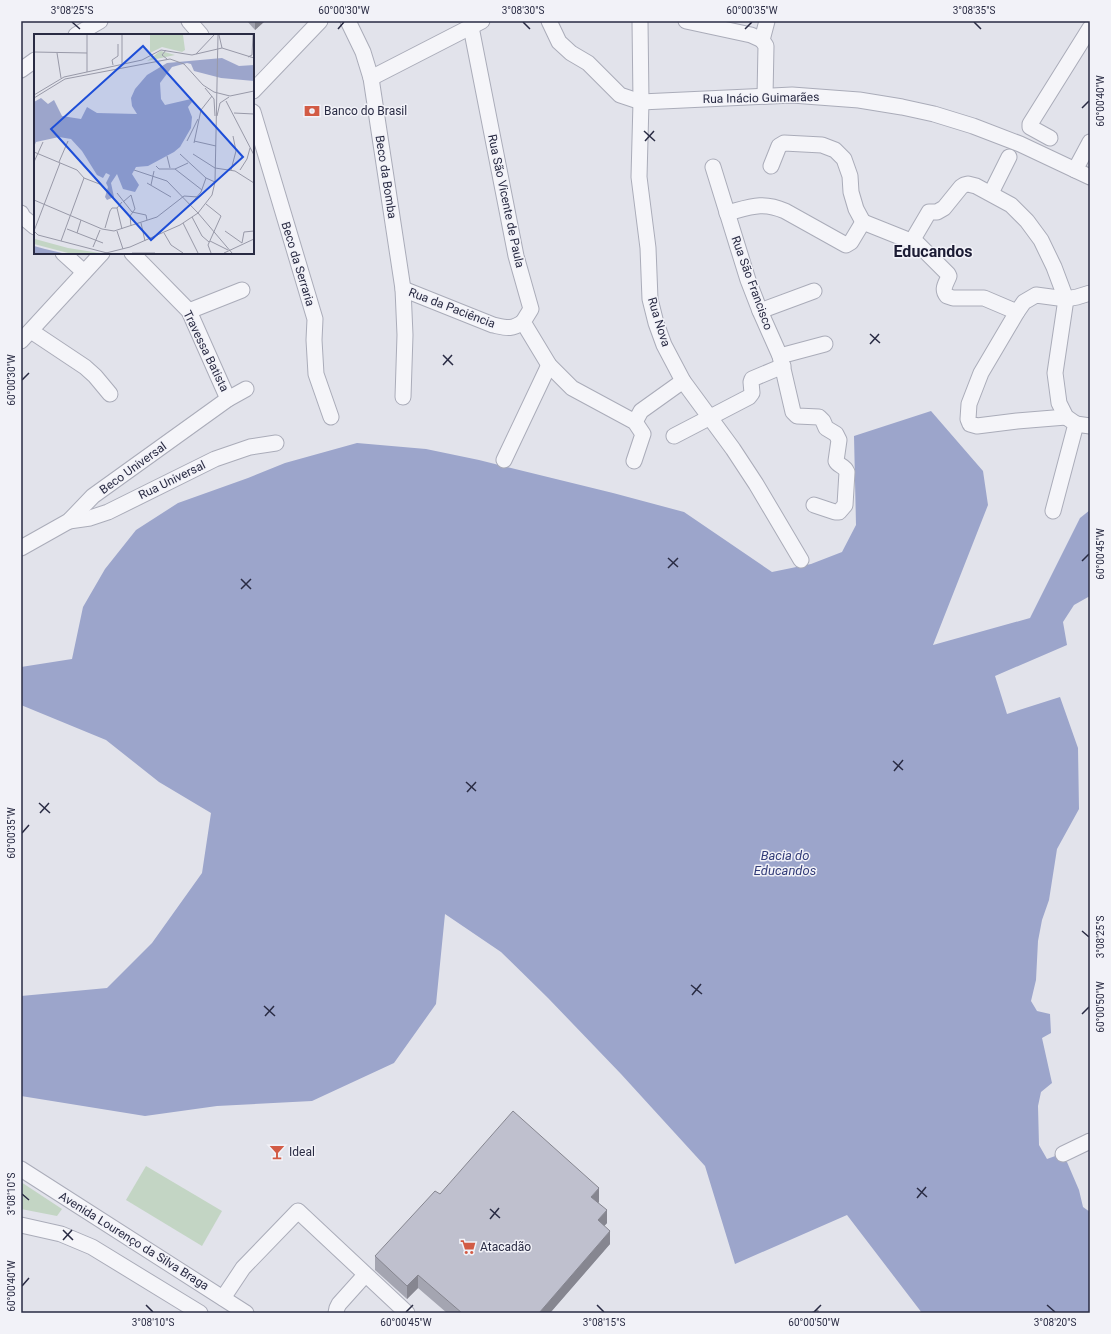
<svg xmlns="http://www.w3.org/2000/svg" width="1111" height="1334" font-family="Roboto,sans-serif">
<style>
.green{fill:#c3d5c4}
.water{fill:#9ca5cb}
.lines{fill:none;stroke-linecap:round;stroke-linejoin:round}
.minor-casing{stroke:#aaacb9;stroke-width:17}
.minor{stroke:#f5f5f9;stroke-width:15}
.wall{fill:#a4a5b1}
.shaded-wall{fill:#868690}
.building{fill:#bfc0ce;stroke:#868690}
.ticks{fill:none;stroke:#292b43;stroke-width:1.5}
.labels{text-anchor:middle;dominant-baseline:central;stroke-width:3;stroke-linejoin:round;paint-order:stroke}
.street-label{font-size:12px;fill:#292b43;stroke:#f2f2f8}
.poi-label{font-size:12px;fill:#292b43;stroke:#f2f2f8;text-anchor:start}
.water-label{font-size:13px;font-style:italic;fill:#323c78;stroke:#f2f2f8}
.district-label{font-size:16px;font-weight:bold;fill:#1c1c34;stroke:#f2f2f8}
.inset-road{fill:none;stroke:#9899a8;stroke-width:1}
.view{fill:#1d4ed8;fill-opacity:0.15;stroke:#1d4ed8;stroke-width:2}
.inset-edge{fill:none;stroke:#292b43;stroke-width:2}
.neatline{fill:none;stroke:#292b43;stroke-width:1.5}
.ticks-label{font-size:10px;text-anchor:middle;fill:#292b43}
</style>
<rect width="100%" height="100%" fill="#e2e3eb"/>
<g class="green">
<polygon points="146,1166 222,1211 202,1246 126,1200"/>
<polygon points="21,1182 62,1209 57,1216 21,1209"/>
</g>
<polygon class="water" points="931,411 983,471 988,505 933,645 1030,618 1080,518 1090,510 1090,596 1074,605 1063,622 1067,645 995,676 1007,714 1060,697 1078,748 1079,809 1057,849 1049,900 1042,920 1038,941 1036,980 1031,1001 1037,1011 1050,1014 1051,1033 1042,1038 1052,1083 1041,1092 1038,1106 1039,1145 1047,1159 1058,1155 1067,1162 1079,1190 1083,1207 1090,1212 1090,1313 922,1313 847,1215 735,1264 705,1166 621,1074 548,998 501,952 445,914 436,1004 394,1063 312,1101 217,1106 145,1116 21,1096 21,996 107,988 152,943 202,873 211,813 159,782 106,740 21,705 21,667 72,659 83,607 105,569 136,530 178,503 248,478 285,463 357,443 426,449 479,460 613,493 684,512 772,572 811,564 842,552 856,525 854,436"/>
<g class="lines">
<defs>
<g id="minor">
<polyline points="189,21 201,35"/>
<polyline points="348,21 363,52 371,78 403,289 405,335 403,397"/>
<polyline points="549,21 559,42 571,53 588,63 620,95 641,102 792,95 859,100 902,107 934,114 973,126 1020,144 1090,177"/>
<polyline points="640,21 641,102 639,177 648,248 650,299 656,323 664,345 683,381 733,449 756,484 801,560"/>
<polyline points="686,21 751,35 762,40"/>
<polyline points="471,27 516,256 531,309 523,322 549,365 572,388 635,422 643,434 634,461"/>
<polyline points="76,35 100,21"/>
<polyline points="21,70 35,60"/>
<polyline points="371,78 482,21"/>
<polyline points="253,91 320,21"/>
<polyline points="765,96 766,46 762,40 767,21"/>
<polyline points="253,112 315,319 314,340 316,374 331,417"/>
<polyline points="1050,138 1030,127 1030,124 1090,28"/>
<polyline points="771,166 779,146 784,143 822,145 835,150 844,159 850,176 851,192 856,209 863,222"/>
<path d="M713,167L748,280L760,311L780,356L793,412L797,416L819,417L823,421L826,428L836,434L839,440L836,461C838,466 844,465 847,472L845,505L839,512H835L814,505"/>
<polyline points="1075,170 1090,142"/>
<polyline points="991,193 1009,157"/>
<polyline points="21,213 23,217 35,227"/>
<path d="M727,213C750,207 763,201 785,211L846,245L851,242L863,222"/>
<path d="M863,222L918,244L948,274L949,276C946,284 941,289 947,296L953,298H984L1017,312"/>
<polyline points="912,241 929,212 937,212 944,208 961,187 964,185 968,184 976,186 1011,205 1027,221 1041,240 1054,267 1066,299 1055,373 1059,403 1066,417 1076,424 1053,511"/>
<polyline points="63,253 84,272"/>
<polyline points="132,253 189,311 228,399"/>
<path d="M403,289L493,325C507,328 511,330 523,322"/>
<polyline points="189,311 242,290"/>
<polyline points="760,311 814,291"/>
<polyline points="31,331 85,367 95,376 110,394"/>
<polyline points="21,341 102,253"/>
<polyline points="780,356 825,344"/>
<polyline points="1066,417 1017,421 977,426 970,424 968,419 969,404 981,373 1017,312 1024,302 1036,295 1066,299 1077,297 1090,293"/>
<polyline points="635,422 641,411 683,381"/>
<polyline points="1076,424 1090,426"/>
<polyline points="674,436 749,397 752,393 751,382 752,379 783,366"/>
<polyline points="504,460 549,365"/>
<polyline points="69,521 90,518 108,512 215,459 250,447 276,443"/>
<polyline points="21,548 69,521 93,496 228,399 246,389"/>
<polyline points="1063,1154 1090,1141"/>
<polyline points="21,1169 246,1313"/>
<polyline points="21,1225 61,1234 92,1247 200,1313"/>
<polyline points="223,1298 243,1268 298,1211 407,1313"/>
<polyline points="336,1313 337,1308 339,1304 365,1275"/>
</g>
</defs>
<use href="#minor" class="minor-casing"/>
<use href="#minor" class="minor"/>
</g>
<g class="wall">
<polygon points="247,21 265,21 255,30"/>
<polygon points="598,1202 607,1223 604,1226 610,1244 550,1313 447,1313 418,1288 407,1299 375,1270 375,1256 599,1202"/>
</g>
<g class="shaded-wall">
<polygon points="255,21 265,21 255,30"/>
<polygon points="599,1188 599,1202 591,1210 591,1197"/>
<polygon points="607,1210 607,1223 598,1233 598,1220"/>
<polygon points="610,1231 610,1244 550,1313 539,1313"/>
<polygon points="418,1275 418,1288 407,1299 407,1286"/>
</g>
<g class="building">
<polygon points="513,1111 599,1188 591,1197 607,1210 598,1220 610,1231 539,1313 462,1313 418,1275 407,1286 375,1256 435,1191 440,1194"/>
<polygon points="818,1310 818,1313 810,1313"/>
</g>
<path class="ticks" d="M72,22L80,29M523,22L530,29M974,22L981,29M338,29L344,22M745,29L752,22M1082,108L1089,101M644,131L655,141M645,141L654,131M870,334L880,343M870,344L879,334M443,355L453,365M443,365L452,355M22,380L29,373M668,558L678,567M1082,561L1089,554M668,568L678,558M241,579L251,589M241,589L251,579M893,761L903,770M894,771L903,760M466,782L476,791M467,792L476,782M39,803L50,813M40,813L49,803M22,833L29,825M1082,931L1089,937M691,985L702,994M692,995L701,984M264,1006L275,1016M1082,1014L1089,1007M265,1016L274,1006M917,1188L927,1197M22,1194L29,1200M917,1198L926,1187M490,1209L500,1218M490,1219L499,1208M63,1230L73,1240M63,1240L72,1230M22,1286L29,1278M146,1305L153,1312M597,1305L604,1312M1047,1305L1055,1312M406,1312L413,1305M814,1312L821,1305"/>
<defs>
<symbol id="bank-bare" viewBox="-9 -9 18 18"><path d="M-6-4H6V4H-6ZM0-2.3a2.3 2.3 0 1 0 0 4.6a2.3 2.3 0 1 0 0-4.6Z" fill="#d25b45" stroke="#f2f2f8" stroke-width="2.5" paint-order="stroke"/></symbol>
<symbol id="bar-bare" viewBox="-9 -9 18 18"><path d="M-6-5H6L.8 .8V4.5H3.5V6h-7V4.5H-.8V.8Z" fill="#d25b45" stroke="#f2f2f8" stroke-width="2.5" paint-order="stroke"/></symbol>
<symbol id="supermarket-bare" viewBox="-9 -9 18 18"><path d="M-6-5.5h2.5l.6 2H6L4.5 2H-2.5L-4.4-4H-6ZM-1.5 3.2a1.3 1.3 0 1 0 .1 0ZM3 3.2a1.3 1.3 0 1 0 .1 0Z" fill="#d25b45" stroke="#f2f2f8" stroke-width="2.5" paint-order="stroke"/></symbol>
</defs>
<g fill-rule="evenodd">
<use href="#bank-bare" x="301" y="100" width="22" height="22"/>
<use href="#bar-bare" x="266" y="1141" width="22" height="22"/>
<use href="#supermarket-bare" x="457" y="1236" width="22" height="22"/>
</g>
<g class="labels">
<g class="street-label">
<text transform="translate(761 98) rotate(-1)">Rua Inácio Guimarães</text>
<text transform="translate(386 177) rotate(81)">Beco da Bomba</text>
<text transform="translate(506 201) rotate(78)">Rua São Vicente de Paula</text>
<text transform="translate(298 264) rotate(73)">Beco da Serraria</text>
<text transform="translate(752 283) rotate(70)">Rua São Francisco</text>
<text transform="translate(452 308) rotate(21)">Rua da Paciência</text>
<text transform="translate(659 322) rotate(73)">Rua Nova</text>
<text transform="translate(206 351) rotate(64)">Travessa Batista</text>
<text transform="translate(133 468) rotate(-36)">Beco Universal</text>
<text transform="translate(172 480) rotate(-26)">Rua Universal</text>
<text transform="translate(134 1241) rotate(32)">Avenida Lourenço da Silva Braga</text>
</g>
<g class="poi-label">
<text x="324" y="111">Banco do Brasil</text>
<text x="289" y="1152">Ideal</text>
<text x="480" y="1247">Atacadão</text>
</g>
<g class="water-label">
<text x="785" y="855">Bacia do<tspan x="785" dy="15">Educandos</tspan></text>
</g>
<g class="district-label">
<text x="933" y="251">Educandos</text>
</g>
</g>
<g transform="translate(34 34)">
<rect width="220" height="220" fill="#e2e3eb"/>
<path d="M116,1H149L151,16L148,18L128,13L116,19ZM127,17L141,21L113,27L125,18ZM1,205L34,214L66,219H34L0,210Z" fill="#c3d5c4"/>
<path d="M188,24L205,32L220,31V47L187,44L160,37L157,30L153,29L138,33L126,49L127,65L131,71L157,65L158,68L154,73L158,83L157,94L146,113L140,118L114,132L102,133L98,140L105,151L101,158L89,155L83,140L77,149L80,163L73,166L71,163L74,153L72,149L76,141L72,139L69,144L63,141L48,117L37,105L25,103L2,108L0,113V68L7,64L14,70L20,66L28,82L47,85L53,73L63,79L103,80L98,72L97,64L101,55L113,41L133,29ZM0,212L11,215L28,219H0Z" fill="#9ca5cb"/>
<path class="inset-road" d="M185,1L188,14M132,16L128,21L133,25M0,18L53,19M23,19L27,44M162,20L180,1M214,23L218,21L219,1M88,30V1M79,31L78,26L84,22V10M53,38V1M171,54L180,65L181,82M0,61L30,43L108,26L127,16L158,21L188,14L220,24M0,64L31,45L136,25L150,30L169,51L180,58L196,62L220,57M192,67L220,121M200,79L220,80M183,82L186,69L195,63M153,107L164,85M160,107L182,112M160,109L167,76L178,62M0,118L43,136L50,144L27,207M146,120L172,144L181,148M159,120L181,134M133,122L136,134M0,128L9,108M25,128L34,107M122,132L125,135H141L168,156M181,134L201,137L220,149M141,135L154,129M100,136L133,147L164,179L198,219M197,136L202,117L199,102M206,136L213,125L216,114M50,144L68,151M113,149L137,163M117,151L120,137M83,159L98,178L112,181L113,186M0,166L68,195L80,197L123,183L150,162L164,163M88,168L83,174L88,195M89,168L97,161L101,175L96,182L97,192M172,170L187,182L174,211L177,219M156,171L167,158L172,144M158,183L168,202L175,208M107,189L111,207M149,189L164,219M71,194L76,177L78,174H83M33,195L69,209M0,197L4,201L73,219M0,197L26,129M83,197L89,215M191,197L208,209M43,199L47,186M130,199L137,211L149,219M176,207L194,216M208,209L210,198L220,197M59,213L66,196M72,219L96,213L146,191L164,179L178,161L181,148L184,1M98,219H121M190,219L220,205"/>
<path class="view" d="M109,12L209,123L117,206L17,95Z"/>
<rect width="220" height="220" class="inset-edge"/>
</g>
<rect width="1111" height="1334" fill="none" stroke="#f2f2f8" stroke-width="44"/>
<rect x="22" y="22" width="1067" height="1290" class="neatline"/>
<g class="ticks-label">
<text x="72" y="14">3°08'25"S</text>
<text x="344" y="14">60°00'30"W</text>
<text x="523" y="14">3°08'30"S</text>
<text x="752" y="14">60°00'35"W</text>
<text x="974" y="14">3°08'35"S</text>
<text transform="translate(1100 101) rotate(-90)" y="4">60°00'40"W</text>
<text transform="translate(11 380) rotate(-90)" y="4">60°00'30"W</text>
<text transform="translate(1100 554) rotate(-90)" y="4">60°00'45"W</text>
<text transform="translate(11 833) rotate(-90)" y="4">60°00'35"W</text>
<text transform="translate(1100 937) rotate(-90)" y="4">3°08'25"S</text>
<text transform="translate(1100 1007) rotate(-90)" y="4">60°00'50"W</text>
<text transform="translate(11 1194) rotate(-90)" y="4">3°08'10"S</text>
<text transform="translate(11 1286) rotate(-90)" y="4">60°00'40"W</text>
<text x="153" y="1326">3°08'10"S</text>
<text x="406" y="1326">60°00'45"W</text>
<text x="604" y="1326">3°08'15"S</text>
<text x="814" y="1326">60°00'50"W</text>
<text x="1055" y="1326">3°08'20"S</text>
</g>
</svg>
